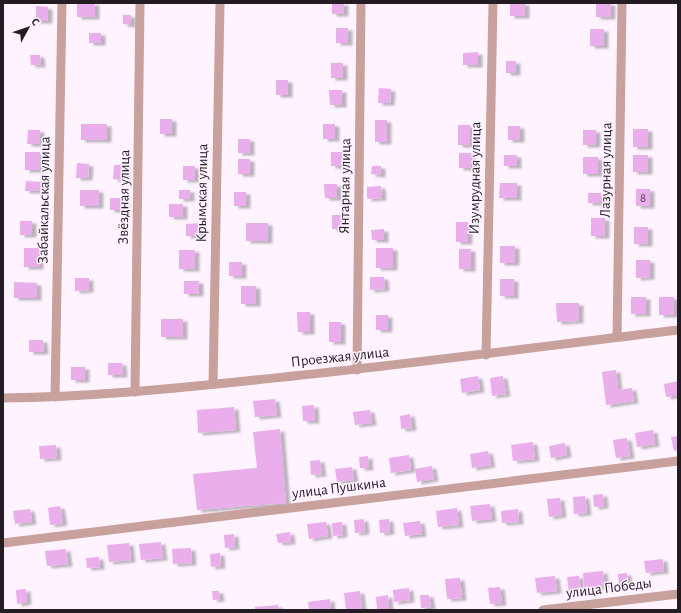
<svg xmlns="http://www.w3.org/2000/svg" width="681" height="613" font-family="'Alegreya Sans',sans-serif">
<style>
.building{fill:#e9aeeb;filter:url(#shadow)}
.lines{fill:none;stroke-linecap:round;stroke-linejoin:round}
.minor{stroke:#c8a09c;stroke-width:9}
.labels{text-anchor:middle;dominant-baseline:central;stroke-width:3;stroke-linejoin:round;paint-order:stroke}
.number-label{font-size:13px;fill:#544055}
.street-label{font-size:15px;fill:#231c23;stroke:#fff3ff}
</style>
<defs>
<filter id="shadow"><feDropShadow dx="4.5" dy="2.5" stdDeviation="1" flood-color="#0004"/></filter>
</defs>
<rect width="100%" height="100%" fill="#fff3ff"/>
<g class="building">
<rect x="77" y="3" width="18" height="14"/>
<rect x="332" y="3" width="12" height="11"/>
<rect x="510" y="3" width="15" height="13"/>
<rect x="596" y="3" width="15" height="14"/>
<polygon points="36,6 48,7 48,21 36,21"/>
<polygon points="123,15 131,15 131,25 123,24"/>
<rect x="336" y="28" width="12" height="15"/>
<rect x="590" y="29" width="14" height="17"/>
<rect x="89" y="33" width="12" height="10"/>
<polygon points="478,52 478,65 463,65 463,53"/>
<polygon points="30,55 40,55 41,65 31,65"/>
<rect x="506" y="61" width="10" height="12"/>
<rect x="331" y="63" width="12" height="15"/>
<rect x="276" y="80" width="12" height="15"/>
<polygon points="379,88 391,89 390,103 378,103"/>
<polygon points="329,90 342,90 342,105 330,105"/>
<rect x="160" y="119" width="12" height="15"/>
<rect x="375" y="120" width="12" height="22"/>
<rect x="81" y="124" width="26" height="16"/>
<rect x="323" y="124" width="12" height="15"/>
<rect x="458" y="125" width="12" height="20"/>
<rect x="508" y="126" width="12" height="14"/>
<rect x="633" y="129" width="15" height="18"/>
<polygon points="28,130 40,130 40,144 27,144"/>
<rect x="583" y="130" width="13" height="15"/>
<rect x="238" y="139" width="12" height="14"/>
<rect x="25" y="152" width="15" height="18"/>
<rect x="331" y="152" width="12" height="14"/>
<rect x="459" y="153" width="12" height="15"/>
<rect x="504" y="155" width="13" height="11"/>
<rect x="633" y="155" width="15" height="17"/>
<rect x="583" y="157" width="15" height="17"/>
<rect x="238" y="159" width="12" height="15"/>
<polygon points="77,163 89,164 88,178 76,178"/>
<polygon points="114,165 126,165 125,180 113,179"/>
<rect x="183" y="166" width="12" height="14"/>
<polygon points="372,166 381,166 381,175 371,174"/>
<polygon points="26,181 42,182 42,191 25,191"/>
<polygon points="500,183 517,183 517,198 499,198"/>
<polygon points="324,184 337,184 337,198 325,198"/>
<polygon points="381,186 382,198 367,199 367,187"/>
<rect x="636" y="189" width="14" height="17"/>
<rect x="80" y="190" width="19" height="16"/>
<rect x="179" y="190" width="11" height="9"/>
<rect x="234" y="192" width="12" height="14"/>
<rect x="588" y="193" width="13" height="10"/>
<rect x="110" y="198" width="15" height="12"/>
<rect x="169" y="204" width="14" height="13"/>
<rect x="332" y="215" width="12" height="14"/>
<rect x="591" y="218" width="14" height="18"/>
<rect x="20" y="221" width="12" height="14"/>
<rect x="456" y="222" width="12" height="20"/>
<polygon points="201,223 201,236 186,236 186,224"/>
<rect x="246" y="223" width="22" height="18"/>
<rect x="634" y="227" width="14" height="17"/>
<polygon points="384,229 384,240 372,240 371,230"/>
<rect x="500" y="246" width="15" height="17"/>
<rect x="24" y="248" width="15" height="19"/>
<rect x="376" y="248" width="17" height="20"/>
<rect x="459" y="249" width="12" height="20"/>
<rect x="179" y="250" width="16" height="19"/>
<polygon points="636,260 650,260 650,277 636,278"/>
<rect x="229" y="262" width="13" height="14"/>
<polygon points="370,277 384,277 385,289 370,290"/>
<polygon points="75,278 89,278 89,290 75,291"/>
<rect x="500" y="279" width="14" height="17"/>
<rect x="184" y="281" width="15" height="13"/>
<polygon points="14,282 37,283 37,298 14,298"/>
<rect x="241" y="286" width="15" height="18"/>
<rect x="631" y="297" width="15" height="17"/>
<rect x="659" y="297" width="15" height="18"/>
<polygon points="556,303 579,303 579,321 557,322"/>
<polygon points="297,312 310,312 310,332 298,332"/>
<rect x="376" y="315" width="12" height="15"/>
<rect x="161" y="319" width="22" height="18"/>
<rect x="329" y="322" width="12" height="20"/>
<polygon points="29,340 43,340 44,352 29,352"/>
<polygon points="108,363 122,363 123,375 108,375"/>
<rect x="71" y="367" width="14" height="13"/>
<polygon points="616,370 618,390 632,388 634,401 606,405 602,372"/>
<polygon points="478,376 480,390 462,393 460,379"/>
<polygon points="503,376 506,394 492,396 490,378"/>
<polygon points="678,381 678,395 666,397 664,384"/>
<polygon points="275,399 277,415 255,417 253,401"/>
<polygon points="314,405 315,421 303,421 302,406"/>
<polygon points="234,407 236,430 198,433 197,410"/>
<polygon points="370,410 372,423 355,425 353,412"/>
<polygon points="410,414 412,428 401,429 400,416"/>
<polygon points="280,429 286,503 197,510 193,474 257,468 253,432"/>
<polygon points="653,430 655,444 637,447 635,433"/>
<polygon points="678,436 678,450 674,451 671,437"/>
<polygon points="627,438 630,456 616,458 613,440"/>
<polygon points="533,442 535,459 513,461 511,445"/>
<polygon points="565,443 567,455 551,458 549,446"/>
<polygon points="56,445 57,458 40,459 39,446"/>
<polygon points="488,451 491,465 472,468 470,454"/>
<polygon points="409,455 411,470 391,473 389,458"/>
<polygon points="368,456 369,468 360,468 359,457"/>
<polygon points="320,460 322,474 311,475 310,461"/>
<polygon points="432,466 434,479 417,482 415,469"/>
<polygon points="352,467 354,480 337,482 335,469"/>
<polygon points="603,494 604,506 594,507 593,495"/>
<polygon points="585,496 587,513 574,514 573,497"/>
<polygon points="560,498 562,515 549,517 547,499"/>
<polygon points="490,504 492,519 472,521 470,506"/>
<polygon points="60,506 63,523 50,525 48,508"/>
<polygon points="457,508 459,525 438,527 436,511"/>
<polygon points="30,509 32,522 15,524 13,511"/>
<polygon points="518,509 519,522 502,523 501,511"/>
<polygon points="364,519 365,532 355,533 354,520"/>
<polygon points="389,519 390,532 380,533 379,520"/>
<polygon points="420,521 422,534 405,536 403,523"/>
<polygon points="326,522 328,536 309,539 307,524"/>
<polygon points="342,522 343,535 333,536 332,523"/>
<polygon points="290,532 291,542 278,543 276,534"/>
<polygon points="234,534 235,547 225,548 224,535"/>
<polygon points="161,542 163,558 141,560 139,544"/>
<polygon points="129,543 131,560 109,562 107,545"/>
<polygon points="191,548 192,563 173,564 172,549"/>
<polygon points="66,549 68,564 47,566 45,551"/>
<polygon points="220,553 221,566 211,567 210,554"/>
<polygon points="99,557 100,567 87,568 86,558"/>
<polygon points="663,559 664,571 646,573 644,561"/>
<polygon points="603,571 605,586 584,588 583,573"/>
<polygon points="627,573 628,585 619,586 618,574"/>
<polygon points="555,576 557,591 537,593 535,578"/>
<polygon points="579,576 581,592 569,593 567,577"/>
<polygon points="460,578 462,598 447,599 445,579"/>
<polygon points="500,587 502,603 490,604 488,588"/>
<polygon points="409,588 410,600 394,602 393,590"/>
<polygon points="26,589 27,602 17,604 16,590"/>
<polygon points="212,591 219,591 220,599 213,600"/>
<polygon points="360,591 362,610 346,610 344,593"/>
<polygon points="388,595 389,610 377,610 376,597"/>
<polygon points="420,595 429,595 431,607 421,608"/>
<polygon points="330,599 331,610 309,610 308,602"/>
<polygon points="278,605 279,610 255,610 255,607"/>
</g>
<g class="lines">
<g class="minor">
<polyline points="617,337 622,3"/>
<polyline points="486,355 493,3"/>
<polyline points="357,370 361,3"/>
<polyline points="213,384 220,3"/>
<polyline points="135,392 140,3"/>
<polyline points="55,397 62,3"/>
<path d="M3,398C87,397 171,389 255,380C396,366 537,347 678,330"/>
<polyline points="3,543 678,461"/>
<polyline points="543,610 678,594"/>
</g>
</g>
<g class="labels">
<g class="number-label">
<text x="643" y="198">8</text>
</g>
<g class="street-label">
<text transform="translate(606 170) rotate(-89)">Лазурная улица</text>
<text transform="translate(475 178) rotate(-89)">Изумрудная улица</text>
<text transform="translate(345 186) rotate(-89)">Янтарная улица</text>
<text transform="translate(202 193) rotate(-89)">Крымская улица</text>
<text transform="translate(124 197) rotate(-89)">Звёздная улица</text>
<text transform="translate(44 200) rotate(-89)">Забайкальская улица</text>
<text transform="translate(340 357) rotate(-6)">Проезжая улица</text>
<text transform="translate(339 488) rotate(-7)">улица Пушкина</text>
<text transform="translate(609 588) rotate(-7)">улица Победы</text>
</g>
</g>
<rect width="681" height="613" fill="none" stroke="#231c23" stroke-width="8"/>
<g transform="translate(28 28) rotate(50)" stroke="#fff3ff" stroke-width="3" paint-order="stroke">
<path d="M0-3L7 15L0 10L-7 15Z" fill="#231c23"/>
<text y="-6" font-size="11" font-weight="bold" text-anchor="middle" fill="#231c23">С</text>
</g>
</svg>
